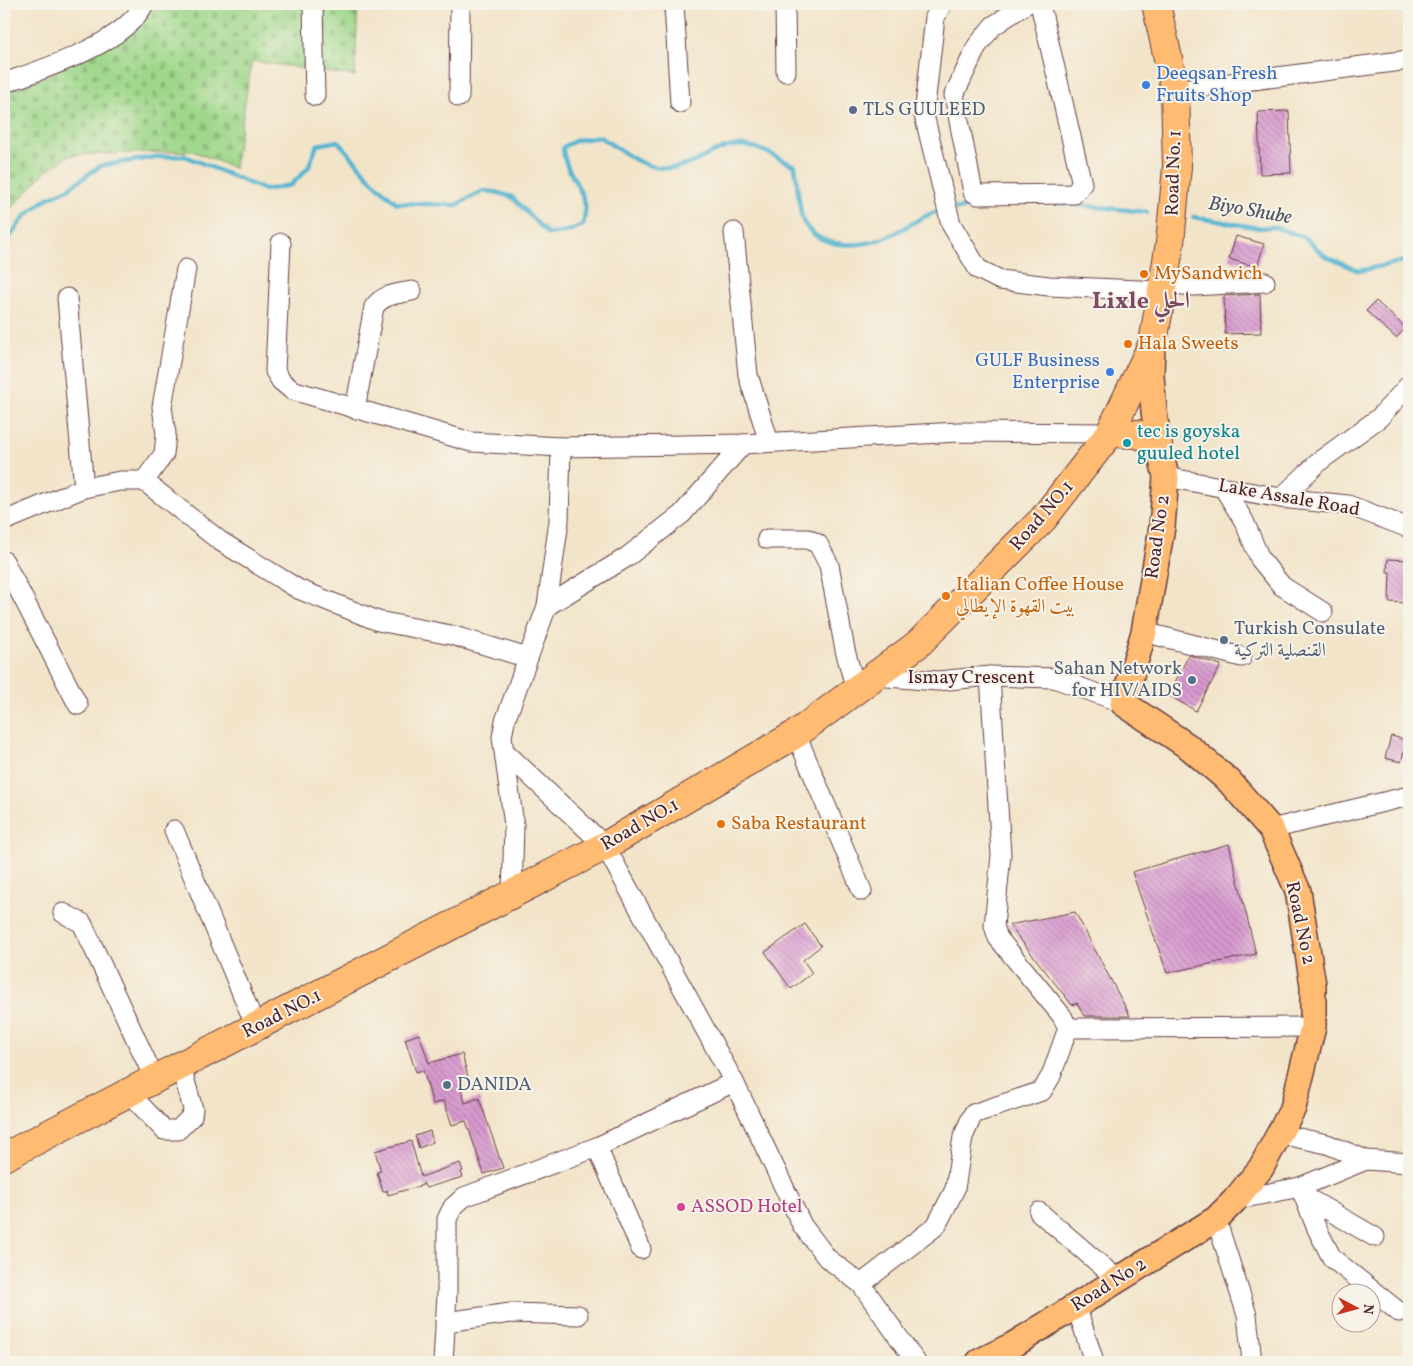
<svg xmlns="http://www.w3.org/2000/svg" width="1413" height="1366" font-family="Vollkorn,Amiri,serif">
<style>
.cemetery{fill:url(#cemetery-stones);stroke:#747b5a}
.lines{fill:none;stroke-linecap:round;stroke-linejoin:round}
.stream{stroke:#51b4d0;stroke-width:4.5}
.building{fill:url(#building-back-hatch)}
.minor-casing{stroke:#633d43;stroke-width:21}
.major-casing{stroke:#633d43;stroke-width:28}
.highway-casing{stroke:#633d43;stroke-width:30}
.minor{stroke:#fff;stroke-width:19}
.major{stroke:#ffbb71;stroke-width:25}
.highway{stroke:#ffbb71;stroke-width:28}
.shop-dot{fill:#3f7fe0;stroke:#f7f3e8;stroke-width:2}
.service-dot{fill:#5c6f8a;stroke:#f7f3e8;stroke-width:2}
.food-dot{fill:#e8710a;stroke:#f7f3e8;stroke-width:2}
.culture-dot{fill:#0f9aa8;stroke:#f7f3e8;stroke-width:2}
.hotel-dot{fill:#d1479c;stroke:#f7f3e8;stroke-width:2}
.labels{text-anchor:middle;dominant-baseline:central;stroke-width:4;stroke-linejoin:round;paint-order:stroke}
.shop-label{font-size:19px;fill:#366cbe;stroke:#f7f3e8;text-anchor:start}
.service-label{font-size:19px;fill:#4e5e75;stroke:#f7f3e8;text-anchor:start}
.street-label{font-size:19px;fill:#4a1f2b;stroke:#f7f3e8}
.food-label{font-size:19px;fill:#c56008;stroke:#f7f3e8;text-anchor:start}
.culture-label{font-size:19px;fill:#0d838f;stroke:#f7f3e8;text-anchor:start}
.hotel-label{font-size:19px;fill:#b23c85;stroke:#f7f3e8;text-anchor:start}
.water-label{font-size:20px;font-style:italic;fill:#4c5365;stroke:#f7f3e8}
.district-label{font-size:24px;font-weight:bold;fill:#7c4a65;stroke:#f7f3e8}
</style>
<defs>
<pattern id="cemetery-stones" width="16" height="16" patternUnits="userSpaceOnUse" patternTransform="scale(1.25)"><rect width="16" height="16" fill="#9ed78a"/><path d="M2 7V4a2 2 0 0 1 4 0v3zM10 15v-3a2 2 0 0 1 4 0v3z" fill="#8ab877"/></pattern>
<pattern id="building-back-hatch" width="6" height="6" patternUnits="userSpaceOnUse" patternTransform="scale(1.25)"><rect width="6" height="6" fill="#d89ad0"/><path d="M-1 5l2 2M0 0l6 6M5-1l2 2" fill="none" stroke="#b17da9"/></pattern>
</defs>
<rect width="100%" height="100%" fill="#f7f3e8"/>
<filter id="ink" filterUnits="userSpaceOnUse"><feTurbulence type="fractalNoise" baseFrequency=".02" numOctaves="2"/><feDisplacementMap in="SourceGraphic" scale="10" xChannelSelector="R" yChannelSelector="G"/><feConvolveMatrix kernelMatrix="1 2 1 2 8 2 1 2 1" color-interpolation-filters="sRGB"/></filter>
<filter id="wash" filterUnits="userSpaceOnUse"><feTurbulence type="fractalNoise" baseFrequency=".0096" numOctaves="4" result="noise"/><feDisplacementMap in="SourceGraphic" scale="20" xChannelSelector="R" yChannelSelector="G"/><feGaussianBlur stdDeviation="1.12" result="paint"/><feColorMatrix in="noise" values="0 0 0 0 0 0 0 0 0 0 0 0 0 0 0 0 0 1.4 0 .05"/><feComposite in="paint" operator="in"/></filter>
<g filter="url(#wash)">
<rect width="100%" height="100%" fill="#f2e4c9"/>
<polygon class="cemetery" points="147,4 358,4 355,76 252,61 234,168 193,151 70,155 46,171 4,216 4,94 49,75"/>
<g class="lines">
<g class="stream">
<polyline points="1059,203 1147,212"/>
<polyline points="956,209 989,204"/>
<polyline points="1193,217 1260,228 1274,227 1304,237 1325,256 1359,271 1409,260"/>
<path d="M4,251L11,235L25,216L48,198L68,189L100,166L155,157L185,156L265,190L291,185L308,168L317,145L338,141L375,184L397,203L456,205L483,191L495,192L512,197L548,234L568,231L583,225C584,219 586,211 585,205C581,184 563,169 563,147L577,140L600,137C633,158 653,179 694,162C706,156 721,147 734,146C755,143 777,158 795,166C797,178 799,215 804,223C821,251 865,248 891,235C907,228 922,215 939,211"/>
</g>
</g>
<g id="blocks">
<g class="building">
<polygon points="1289,111 1291,173 1260,174 1258,112"/>
<polygon points="1236,236 1264,244 1257,267 1229,259"/>
<polygon points="1260,294 1261,333 1225,334 1224,296"/>
<polygon points="1376,301 1406,328 1396,338 1366,311"/>
<polygon points="1388,559 1409,560 1409,603 1389,602 1390,572 1387,572"/>
<polygon points="1189,655 1221,665 1196,711 1168,695"/>
<polygon points="1391,736 1407,740 1401,762 1385,758"/>
<polygon points="1229,844 1256,954 1167,973 1132,872"/>
<polygon points="1075,912 1130,1016 1084,1016 1077,1003 1072,1005 1009,925"/>
<polygon points="805,924 821,946 803,960 812,973 791,989 765,952"/>
<polygon points="419,1034 429,1063 462,1054 468,1077 458,1080 465,1103 479,1098 503,1168 484,1174 466,1121 452,1125 444,1101 433,1104 423,1070 416,1072 405,1039"/>
<polygon points="430,1131 433,1142 419,1148 415,1136"/>
<polygon points="411,1141 421,1177 460,1163 463,1171 461,1172 463,1177 426,1188 423,1183 423,1185 388,1195 387,1190 383,1192 377,1172 381,1171 375,1151"/>
</g>
</g>
</g>
<g filter="url(#ink)">
<use href="#blocks" fill-opacity="0" stroke="#633d43" stroke-width="1"/>
<g class="lines">
<defs>
<g id="minor">
<polyline points="313,4 315,96"/>
<polyline points="674,4 680,103"/>
<polyline points="785,4 786,72"/>
<polyline points="942,4 935,17 924,115 951,224 978,269 1000,280 1049,286 1161,291"/>
<polyline points="1026,4 993,26 977,46 954,95 973,192 978,195 1074,194 1082,184 1040,4"/>
<path d="M4,83C44,69 124,44 144,4"/>
<polyline points="1175,90 1409,60"/>
<polyline points="459,97 460,4"/>
<polyline points="734,232 748,375 769,442"/>
<polyline points="281,243 275,371 281,381 292,390 471,442 561,447 743,444 958,432 1110,433"/>
<polyline points="1163,283 1194,286 1265,282"/>
<polyline points="67,298 84,488"/>
<path d="M355,409L374,307C383,294 397,294 412,291"/>
<polyline points="1166,477 1281,498 1348,505 1409,528"/>
<polyline points="144,481 164,454 166,434 162,407 186,269"/>
<polyline points="1223,487 1244,521 1260,559 1282,586 1323,612"/>
<polyline points="1281,498 1321,460 1379,418 1409,385"/>
<polyline points="4,521 84,488 120,481 144,481 220,541 298,589 378,621 451,635 528,658"/>
<polyline points="767,539 808,539 818,544 829,565 845,650 856,690"/>
<polyline points="4,561 78,705"/>
<polyline points="547,606 627,557 682,514 743,444"/>
<polyline points="1144,632 1242,657"/>
<polyline points="875,676 938,681 990,676 1054,678 1123,703"/>
<polyline points="796,734 862,891"/>
<polyline points="505,752 605,846 734,1082 802,1225 827,1258 861,1284 916,1362"/>
<polyline points="1271,829 1409,796"/>
<polyline points="174,830 256,1027"/>
<polyline points="512,895 514,825 502,737 505,721 547,606 559,521 561,447"/>
<polyline points="63,913 82,923 155,1080"/>
<polyline points="1068,1028 1313,1027"/>
<polyline points="129,1093 164,1130 178,1130 192,1116 193,1109 181,1067"/>
<polyline points="1280,1134 1327,1144 1366,1160 1409,1163"/>
<polyline points="597,1147 641,1249"/>
<polyline points="1300,1187 1317,1229 1332,1258 1399,1312"/>
<polyline points="1304,1196 1375,1237"/>
<polyline points="1235,1200 1300,1187 1366,1160"/>
<polyline points="1039,1212 1117,1279"/>
<polyline points="1216,1219 1247,1315 1252,1362"/>
<polyline points="861,1284 936,1226 955,1189 963,1137 973,1114 1042,1091 1051,1076 1068,1028 1062,1016 998,938 994,926 1001,855 990,676"/>
<polyline points="1076,1305 1094,1362"/>
<polyline points="445,1322 511,1313 578,1315"/>
<polyline points="443,1362 447,1294 447,1219 453,1207 464,1197 597,1147 734,1082"/>
</g>
<polyline id="major" points="979,1362 1013,1345 1216,1219 1235,1200 1261,1168 1293,1108 1313,1027 1313,985 1298,891 1271,829 1229,781 1189,747 1123,703 1144,632 1162,527 1166,477 1158,442 1154,411 1151,376 1152,345"/>
<g id="highway">
<polyline points="1110,433 1137,434 1158,442"/>
<polyline points="4,1157 605,846 796,734 918,644 1043,519 1110,433 1153,343 1170,243 1177,167 1175,90 1156,4"/>
</g>
</defs>
<use href="#minor" class="minor-casing"/>
<use href="#major" class="major-casing"/>
<use href="#highway" class="highway-casing"/>
<use href="#minor" class="minor"/>
<use href="#major" class="major"/>
<use href="#highway" class="highway"/>
</g>
</g>
<g class="shop-dot">
<circle cx="1146" cy="85" r="5"/>
<circle cx="1110" cy="372" r="5"/>
</g>
<g class="service-dot">
<circle cx="853" cy="110" r="5"/>
<circle cx="1224" cy="640" r="5"/>
<circle cx="1192" cy="680" r="5"/>
<circle cx="447" cy="1085" r="5"/>
</g>
<g class="food-dot">
<circle cx="1144" cy="274" r="5"/>
<circle cx="1128" cy="344" r="5"/>
<circle cx="946" cy="596" r="5"/>
<circle cx="721" cy="824" r="5"/>
</g>
<circle class="culture-dot" cx="1127" cy="443" r="5"/>
<circle class="hotel-dot" cx="681" cy="1207" r="5"/>
<g class="labels">
<g class="shop-label">
<text x="1156" y="74">Deeqsan Fresh<tspan x="1156" dy="22">Fruits Shop</tspan></text>
<text x="1100" y="361" text-anchor="end">GULF Business<tspan x="1100" dy="22">Enterprise</tspan></text>
</g>
<g class="service-label">
<text x="863" y="110">TLS GUULEED</text>
<text x="1234" y="629">Turkish Consulate<tspan x="1234" dy="22">القنصلية التركية</tspan></text>
<text x="1182" y="669" text-anchor="end">Sahan Network<tspan x="1182" dy="22">for HIV/AIDS</tspan></text>
<text x="457" y="1085">DANIDA</text>
</g>
<g class="street-label">
<text transform="translate(1174 173) rotate(-88)">Road No. 1</text>
<text transform="translate(1289 498) rotate(10)">Lake Assale Road</text>
<text transform="translate(1042 516) rotate(-49)">Road NO.1</text>
<text transform="translate(1158 537) rotate(-82)">Road No 2</text>
<text x="971" y="678">Ismay Crescent</text>
<text transform="translate(640 825) rotate(-30)">Road NO.1</text>
<text transform="translate(1300 923) rotate(78)">Road No 2</text>
<text transform="translate(282 1014) rotate(-27)">Road NO.1</text>
<text transform="translate(1109 1285) rotate(-32)">Road No 2</text>
</g>
<g class="food-label">
<text x="1154" y="274">MySandwich</text>
<text x="1138" y="344">Hala Sweets</text>
<text x="956" y="585">Italian Coffee House<tspan x="956" dy="22">بيت القهوة الإيطالي</tspan></text>
<text x="731" y="824">Saba Restaurant</text>
</g>
<g class="culture-label">
<text x="1137" y="432">tec is goyska<tspan x="1137" dy="22">guuled hotel</tspan></text>
</g>
<g class="hotel-label">
<text x="691" y="1207">ASSOD Hotel</text>
</g>
<g class="water-label">
<text transform="translate(1250 211) rotate(10)">Biyo Shube</text>
</g>
<g class="district-label">
<text x="1141" y="302">Lixle الحلي</text>
</g>
</g>
<rect width="1413" height="1366" fill="none" stroke="#f7f3e8" stroke-width="20"/>
<g transform="translate(1356 1308) rotate(96)"><circle r="24" fill="#f7f3e8" stroke="#b29e9c"/>
<path d="M0-4L9 19L0 12L-9 19Z" fill="#c8321e"/>
<text y="-8" font-size="14" font-weight="bold" text-anchor="middle" fill="#4a1f2b">N</text>
</g>
</svg>
